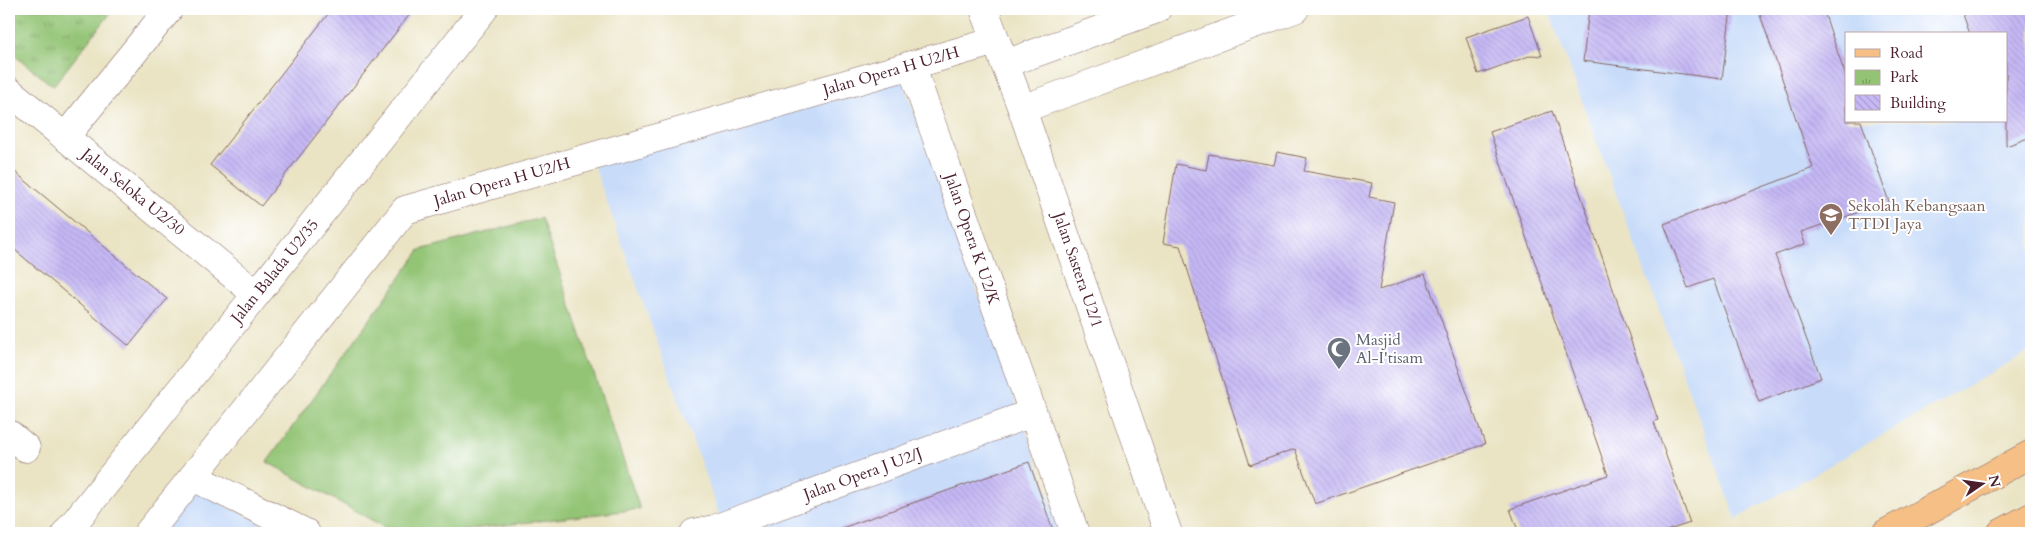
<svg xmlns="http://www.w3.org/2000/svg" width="2040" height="542" font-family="Cardo,serif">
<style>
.built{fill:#c8dcf9;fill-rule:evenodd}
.grass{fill:#93c474;stroke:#6e7250}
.park{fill:url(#park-tufts);stroke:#6e7250}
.building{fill:url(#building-back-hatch)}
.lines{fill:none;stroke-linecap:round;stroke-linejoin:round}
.minor-casing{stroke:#826461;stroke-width:29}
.major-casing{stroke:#826461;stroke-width:29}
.minor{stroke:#fff;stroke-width:28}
.major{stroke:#f5bf86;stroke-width:28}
.labels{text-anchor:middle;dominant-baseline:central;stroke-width:4;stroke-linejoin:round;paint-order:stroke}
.street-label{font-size:16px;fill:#4a1f2b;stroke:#fff}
.education-label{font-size:16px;fill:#785e54;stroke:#fff;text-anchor:start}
.worship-label{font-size:16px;fill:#5b616d;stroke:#fff;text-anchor:start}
</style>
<defs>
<pattern id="park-tufts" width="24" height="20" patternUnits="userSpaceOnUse" patternTransform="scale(1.25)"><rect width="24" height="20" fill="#93c474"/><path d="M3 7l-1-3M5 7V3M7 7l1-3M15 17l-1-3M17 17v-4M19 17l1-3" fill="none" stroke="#7a9f5f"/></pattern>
<pattern id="building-back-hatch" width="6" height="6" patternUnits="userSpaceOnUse" patternTransform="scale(1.25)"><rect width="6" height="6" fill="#c5b8f5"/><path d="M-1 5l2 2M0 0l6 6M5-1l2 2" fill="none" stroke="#ab9ed2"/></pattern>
</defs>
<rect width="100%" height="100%" fill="#fff"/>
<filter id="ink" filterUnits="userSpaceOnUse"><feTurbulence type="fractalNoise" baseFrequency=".02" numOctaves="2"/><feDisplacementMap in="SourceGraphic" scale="10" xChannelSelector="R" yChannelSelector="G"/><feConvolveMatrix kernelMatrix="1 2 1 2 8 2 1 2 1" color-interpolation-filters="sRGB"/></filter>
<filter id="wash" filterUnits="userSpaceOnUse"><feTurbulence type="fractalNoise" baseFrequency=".0096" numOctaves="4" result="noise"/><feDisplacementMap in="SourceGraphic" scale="20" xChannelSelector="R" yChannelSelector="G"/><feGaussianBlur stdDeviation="1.12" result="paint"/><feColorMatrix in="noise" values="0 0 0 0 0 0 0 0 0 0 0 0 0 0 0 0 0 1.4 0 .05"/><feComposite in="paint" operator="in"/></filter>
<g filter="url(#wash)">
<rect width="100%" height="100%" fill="#eae4c4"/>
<g class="built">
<path d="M1548,9H2031V350L1736,519ZM1846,34H2006V121H1846Z"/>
<polygon points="903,81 1062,533 726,533 594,166"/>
<polygon points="195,491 283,533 162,533"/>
</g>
<polygon class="grass" points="541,218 640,509 438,533 395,533 267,462 420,250"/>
<polygon class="park" points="9,9 114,9 53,86 9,51"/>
<g id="blocks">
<g class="building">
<polygon points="332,9 414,9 261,206 210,165"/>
<polygon points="1589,9 1731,9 1722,79 1583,61"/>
<polygon points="1758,9 1823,9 1846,77 1846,121 1861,121 1889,202 1801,232 1805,244 1775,255 1821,378 1759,402 1713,279 1688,288 1664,224 1813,168"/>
<polygon points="1961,9 2031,9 2031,137 2006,146 2006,34 1970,34"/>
<polygon points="1528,16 1542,56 1532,55 1478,74 1466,37"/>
<polygon points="1552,111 1658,420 1654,422 1690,523 1660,533 1519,533 1510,509 1608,475 1490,132"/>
<polygon points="1277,152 1307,158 1304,171 1372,183 1369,197 1394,202 1379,290 1425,274 1485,444 1315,504 1295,449 1250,465 1180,246 1163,243 1176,164 1206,170 1209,154 1274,165"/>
<polygon points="9,167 167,299 129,346 9,245"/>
<polygon points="1029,462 1054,533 840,533 839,529"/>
</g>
</g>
</g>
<g filter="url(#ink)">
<use href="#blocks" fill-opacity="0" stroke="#826461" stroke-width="1"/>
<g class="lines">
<defs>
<g id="minor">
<polyline points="984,9 1022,109 1168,533"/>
<polyline points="1005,64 1157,9"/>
<polyline points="911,65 1075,533"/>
<polyline points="9,91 256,294"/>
<polyline points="1022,109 1295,9"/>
<polyline points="65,137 169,9"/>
<polyline points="9,434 26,448"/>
<polyline points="193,477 306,533"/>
<polyline points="66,533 484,9"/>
<polyline points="148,533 405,210 996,41"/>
<polyline points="694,533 714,529 1032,413"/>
</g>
<g id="major">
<polyline points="1886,533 2031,454"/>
<polyline points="2001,533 2031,517"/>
</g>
</defs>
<use href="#minor" class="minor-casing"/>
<use href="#major" class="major-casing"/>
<use href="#minor" class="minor"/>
<use href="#major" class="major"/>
</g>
</g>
<defs>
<symbol id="school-pin" viewBox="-11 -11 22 30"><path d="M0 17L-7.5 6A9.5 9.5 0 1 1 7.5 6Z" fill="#8d6e63" stroke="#fff"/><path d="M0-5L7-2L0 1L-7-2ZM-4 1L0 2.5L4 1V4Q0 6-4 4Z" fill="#fff"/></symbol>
<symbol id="mosque-pin" viewBox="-11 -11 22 30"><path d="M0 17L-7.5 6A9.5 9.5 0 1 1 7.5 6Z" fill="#6b7280" stroke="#fff"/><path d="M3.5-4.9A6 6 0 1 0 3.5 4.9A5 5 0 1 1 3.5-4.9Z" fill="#fff"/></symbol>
</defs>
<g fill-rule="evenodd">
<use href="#school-pin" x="1817" y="201" width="28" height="38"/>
<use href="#mosque-pin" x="1325" y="335" width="28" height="38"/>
</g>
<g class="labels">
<g class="street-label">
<text transform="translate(891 71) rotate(-16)">Jalan Opera H U2/H</text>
<text transform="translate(502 182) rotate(-16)">Jalan Opera H U2/H</text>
<text transform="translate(133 192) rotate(39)">Jalan Seloka U2/30</text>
<text transform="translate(972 239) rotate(71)">Jalan Opera K U2/K</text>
<text transform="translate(1078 270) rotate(71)">Jalan Sastera U2/1</text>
<text transform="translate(275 271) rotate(-51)">Jalan Balada U2/35</text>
<text transform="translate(863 474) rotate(-20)">Jalan Opera J U2/J</text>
</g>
<g class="education-label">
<text x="1848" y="206">Sekolah Kebangsaan<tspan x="1848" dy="18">TTDI Jaya</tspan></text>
</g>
<g class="worship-label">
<text x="1356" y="340">Masjid<tspan x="1356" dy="18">Al-I'tisam</tspan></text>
</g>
</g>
<rect width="2040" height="542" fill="none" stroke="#fff" stroke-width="30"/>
<rect x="1845" y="32" width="162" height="90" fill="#ffffff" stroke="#b7a5aa"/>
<rect x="1855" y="49" width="25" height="8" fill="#f5bf86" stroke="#b7a5aa"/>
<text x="1890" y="58" font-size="15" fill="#4a1f2b">Road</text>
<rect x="1855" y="70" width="25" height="15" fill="url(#park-tufts)" stroke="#b7a5aa"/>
<text x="1890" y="82" font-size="15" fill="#4a1f2b">Park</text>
<rect x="1855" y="95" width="25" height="15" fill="url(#building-back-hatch)" stroke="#b7a5aa"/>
<text x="1890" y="108" font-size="15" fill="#4a1f2b">Building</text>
<g transform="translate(1982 484) rotate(77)" stroke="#ffffff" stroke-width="4" paint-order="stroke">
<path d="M0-4L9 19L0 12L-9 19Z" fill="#4a1f2b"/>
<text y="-8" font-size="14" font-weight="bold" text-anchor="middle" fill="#4a1f2b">N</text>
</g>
</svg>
